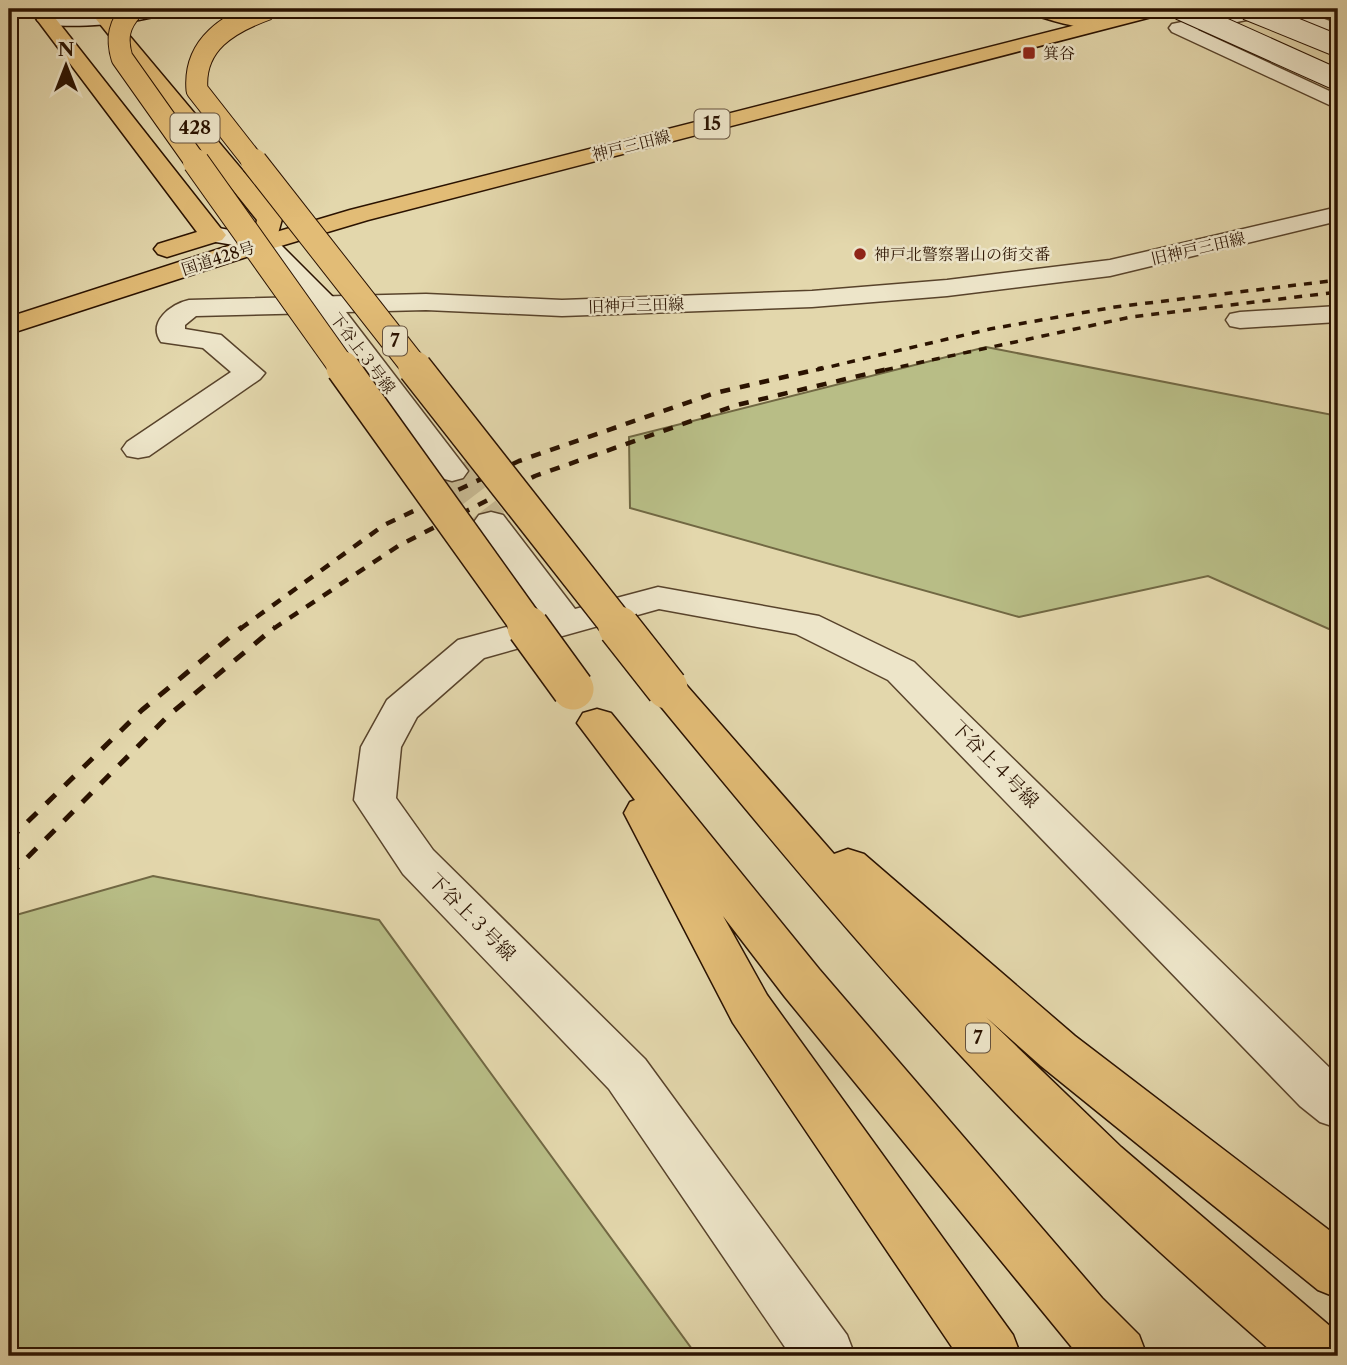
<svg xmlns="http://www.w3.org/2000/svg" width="1347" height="1365" font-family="'Libre Caslon Text','Noto Serif JP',serif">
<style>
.green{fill:#b8bd86;stroke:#716843;stroke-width:2}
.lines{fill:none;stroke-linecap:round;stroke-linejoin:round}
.street-tunnel{stroke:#c7b992;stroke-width:33;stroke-dasharray:33 17;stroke-linecap:butt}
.street-casing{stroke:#58432b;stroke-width:3}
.secondary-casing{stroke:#2a1200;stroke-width:3}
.primary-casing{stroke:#2a1200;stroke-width:3}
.highway-casing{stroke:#2a1200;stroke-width:3}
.street{fill:#ede5c9;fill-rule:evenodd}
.secondary{fill:#ede5c9;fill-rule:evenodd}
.primary{fill:#e2bc76;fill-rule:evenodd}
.highway{fill:#e2bc76;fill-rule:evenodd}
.rail-far2{stroke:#2a1200;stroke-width:3.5;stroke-dasharray:8 8;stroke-linecap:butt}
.rail-far1{stroke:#2a1200;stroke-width:4.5;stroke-dasharray:10 10;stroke-linecap:butt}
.rail{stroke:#2a1200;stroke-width:5;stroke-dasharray:13 13;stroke-linecap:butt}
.secondary-bridge-casing{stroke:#2a1200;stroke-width:23;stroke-linecap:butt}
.highway-bridge-far3-casing{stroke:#2a1200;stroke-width:23;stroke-linecap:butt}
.highway-bridge-far2-casing{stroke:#2a1200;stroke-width:28;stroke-linecap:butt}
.highway-bridge-far1-casing{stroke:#2a1200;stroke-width:36;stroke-linecap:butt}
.highway-bridge-casing{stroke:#2a1200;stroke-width:44;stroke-linecap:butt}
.secondary-bridge{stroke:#ede5c9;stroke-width:21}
.highway-bridge-far3{stroke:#e2bc76;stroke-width:21}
.highway-bridge-far2{stroke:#e2bc76;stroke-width:26}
.highway-bridge-far1{stroke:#e2bc76;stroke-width:33}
.highway-bridge{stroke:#e2bc76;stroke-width:41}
.poi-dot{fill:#8f2418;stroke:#ede5c9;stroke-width:2.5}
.labels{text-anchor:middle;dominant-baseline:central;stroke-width:5;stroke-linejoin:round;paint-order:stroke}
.far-poi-label{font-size:16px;fill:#2a1200;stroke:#ede5c9;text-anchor:start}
.far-street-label{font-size:16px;fill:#2a1200;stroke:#ede5c9}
.shield{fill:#ede5c9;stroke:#64513c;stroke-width:2}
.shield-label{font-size:18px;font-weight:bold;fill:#2a1200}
.street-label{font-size:19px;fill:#2a1200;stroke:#ede5c9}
</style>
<rect width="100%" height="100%" fill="#e3d7ac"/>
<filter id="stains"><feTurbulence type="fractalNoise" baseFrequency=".00286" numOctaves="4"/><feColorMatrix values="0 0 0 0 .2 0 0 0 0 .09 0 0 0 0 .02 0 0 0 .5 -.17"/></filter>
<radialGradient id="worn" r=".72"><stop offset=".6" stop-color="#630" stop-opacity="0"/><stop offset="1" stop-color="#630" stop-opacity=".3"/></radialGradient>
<g class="green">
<polygon points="986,347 1338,416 1338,633 1208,576 1019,617 630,508 629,437"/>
<polygon points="153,876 379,920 697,1356 9,1356 9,917"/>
</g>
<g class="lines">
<polyline class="street-tunnel" points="452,471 491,522"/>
<defs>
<g id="street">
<polygon points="1246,9 1297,9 1338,24 1338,37 1276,14 1198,30 1338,95 1338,109 1172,32 1169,28 1172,24"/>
<path d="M1338,207V221L1110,276L947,296L812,307L562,316L426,310L346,312L468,471L463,478L452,481L441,478L319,313L196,316L185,325V329L221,335L265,373L260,379L149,456L138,458L127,456L122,449L127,442L231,372L203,348L161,342C147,322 171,304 189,300L426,294L562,300L812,291L947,280L1110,260Z"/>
<polygon points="1338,306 1338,322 1240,328 1230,326 1226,320 1230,314 1240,312"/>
<polygon points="491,512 503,515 575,609 658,587 819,616 914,662 1338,1076 1338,1128 1320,1122 1300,1106 888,680 796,634 659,609 484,658 417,717 401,747 396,798 433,850 645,1059 847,1335 855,1356 791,1356 609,1089 403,874 354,800 361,747 387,700 458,640 543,617 474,522 479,515"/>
</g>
<g id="secondary">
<path d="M132,9H173C162,22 48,33 37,20C44,12 115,12 132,9Z"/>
<polygon points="213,227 274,238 340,304 336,310 316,310 257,249 204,240 200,235 204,230"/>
</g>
<polygon id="primary" points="1139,9 1169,9 1167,13 368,220 274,248 256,248 252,243 256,238 350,210"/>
<g id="highway">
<polygon points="29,9 48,9 222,230 226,235 222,240 167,257 158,254 154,249 158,244 197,232"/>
<polygon points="88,9 107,9 279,214 282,219 274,248 9,334 9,317 253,238 257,220"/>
<path d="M1027,9C1042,9 1106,13 1115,23C1103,38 1046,19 1029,13Z"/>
<path d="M667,675L681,679L834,854L848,849L864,854L1075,1036L1338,1237V1298L1318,1290L1041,1066L986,1017L1121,1147L1338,1333V1356H1277C1182,1273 1087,1188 999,1096C877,969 765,833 653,697L648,688L653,679Z"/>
<polygon points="597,709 611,713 819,969 1102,1298 1139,1335 1147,1356 1079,1356 785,997 723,916 767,995 1013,1335 1021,1356 958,1356 733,1023 624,813 630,802 635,800 577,723 583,713"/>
</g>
</defs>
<use href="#street" class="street-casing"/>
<use href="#secondary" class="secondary-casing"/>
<use href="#primary" class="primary-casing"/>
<use href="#highway" class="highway-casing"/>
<use href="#street" class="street"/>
<use href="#secondary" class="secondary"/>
<use href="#primary" class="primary"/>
<use href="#highway" class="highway"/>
<g class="rail-far2">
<polyline points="816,370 990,329 1115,307 1338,280"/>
<polyline points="885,370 1131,317 1338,292"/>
</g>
<g class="rail-far1">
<polyline points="240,629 384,525 519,461 715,393 823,368"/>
<polyline points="273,629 398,546 535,476 737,405 892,368"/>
</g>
<g class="rail">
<polyline points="9,840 142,710 242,627"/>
<polyline points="9,876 169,715 275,627"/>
</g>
<defs>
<g id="secondary-bridge">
<polyline points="1180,9 1338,80"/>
<polyline points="1247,9 1338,46"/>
</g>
<g id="highway-bridge-far3">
<path d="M133,9C119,24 116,38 122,58L197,164"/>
<path d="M255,164L197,90C193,44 229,23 268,9"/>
</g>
<g id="highway-bridge-far2">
<polyline points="196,162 344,370"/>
<polyline points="254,162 417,370"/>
</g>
<g id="highway-bridge-far1">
<polyline points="343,368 530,629"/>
<polyline points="415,368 620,629"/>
</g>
<g id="highway-bridge">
<polyline points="528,627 573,689"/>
<polyline points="619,627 667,688"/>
</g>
</defs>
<use href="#secondary-bridge" class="secondary-bridge-casing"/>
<use href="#highway-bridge-far3" class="highway-bridge-far3-casing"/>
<use href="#highway-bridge-far2" class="highway-bridge-far2-casing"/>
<use href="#highway-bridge-far1" class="highway-bridge-far1-casing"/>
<use href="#highway-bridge" class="highway-bridge-casing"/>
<use href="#secondary-bridge" class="secondary-bridge"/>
<use href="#highway-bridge-far3" class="highway-bridge-far3"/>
<use href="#highway-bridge-far2" class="highway-bridge-far2"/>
<use href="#highway-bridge-far1" class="highway-bridge-far1"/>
<use href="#highway-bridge" class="highway-bridge"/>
</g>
<g class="poi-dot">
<rect x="1022" y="46" width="14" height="14" rx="3.5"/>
<circle cx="860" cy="254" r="7"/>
</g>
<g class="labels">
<g class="far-poi-label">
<text x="1043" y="53">箕谷</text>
<text x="874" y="254">神戸北警察署山の街交番</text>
</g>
<g class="far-street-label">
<text transform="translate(631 145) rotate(-14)">神戸三田線</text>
<text transform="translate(1198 248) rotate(-13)">旧神戸三田線</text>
<text transform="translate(218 258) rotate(-18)">国道428号</text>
<text transform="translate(636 305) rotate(-2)">旧神戸三田線</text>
<text transform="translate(363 353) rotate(53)">下谷上３号線</text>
</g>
<g class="shield">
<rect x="694.5" y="109.5" width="35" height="29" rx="5"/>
<rect x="170.5" y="113.5" width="49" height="29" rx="5"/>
<rect x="383" y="326.5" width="24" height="29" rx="5"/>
<rect x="966" y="1023.5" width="24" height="29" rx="5"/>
</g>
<g class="shield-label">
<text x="712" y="124">15</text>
<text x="195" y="128">428</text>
<text x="395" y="341">7</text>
<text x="978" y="1038">7</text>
</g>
<g class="street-label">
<text transform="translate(995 764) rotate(45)">下谷上４号線</text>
<text transform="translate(472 917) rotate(45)">下谷上３号線</text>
</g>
</g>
<rect width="1347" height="1365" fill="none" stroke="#e3d7ac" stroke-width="35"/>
<rect x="10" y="10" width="1326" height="1344" fill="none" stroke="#2a1200" stroke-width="3.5"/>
<rect x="18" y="18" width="1312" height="1330" fill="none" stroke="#2a1200" stroke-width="2"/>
<g transform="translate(66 66)" stroke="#ede5c9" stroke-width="5" paint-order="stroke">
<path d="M0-5L12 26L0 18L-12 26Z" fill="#2a1200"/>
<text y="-10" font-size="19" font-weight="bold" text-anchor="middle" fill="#2a1200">N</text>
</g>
<rect width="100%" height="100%" filter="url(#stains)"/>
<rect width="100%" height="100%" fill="url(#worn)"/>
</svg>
